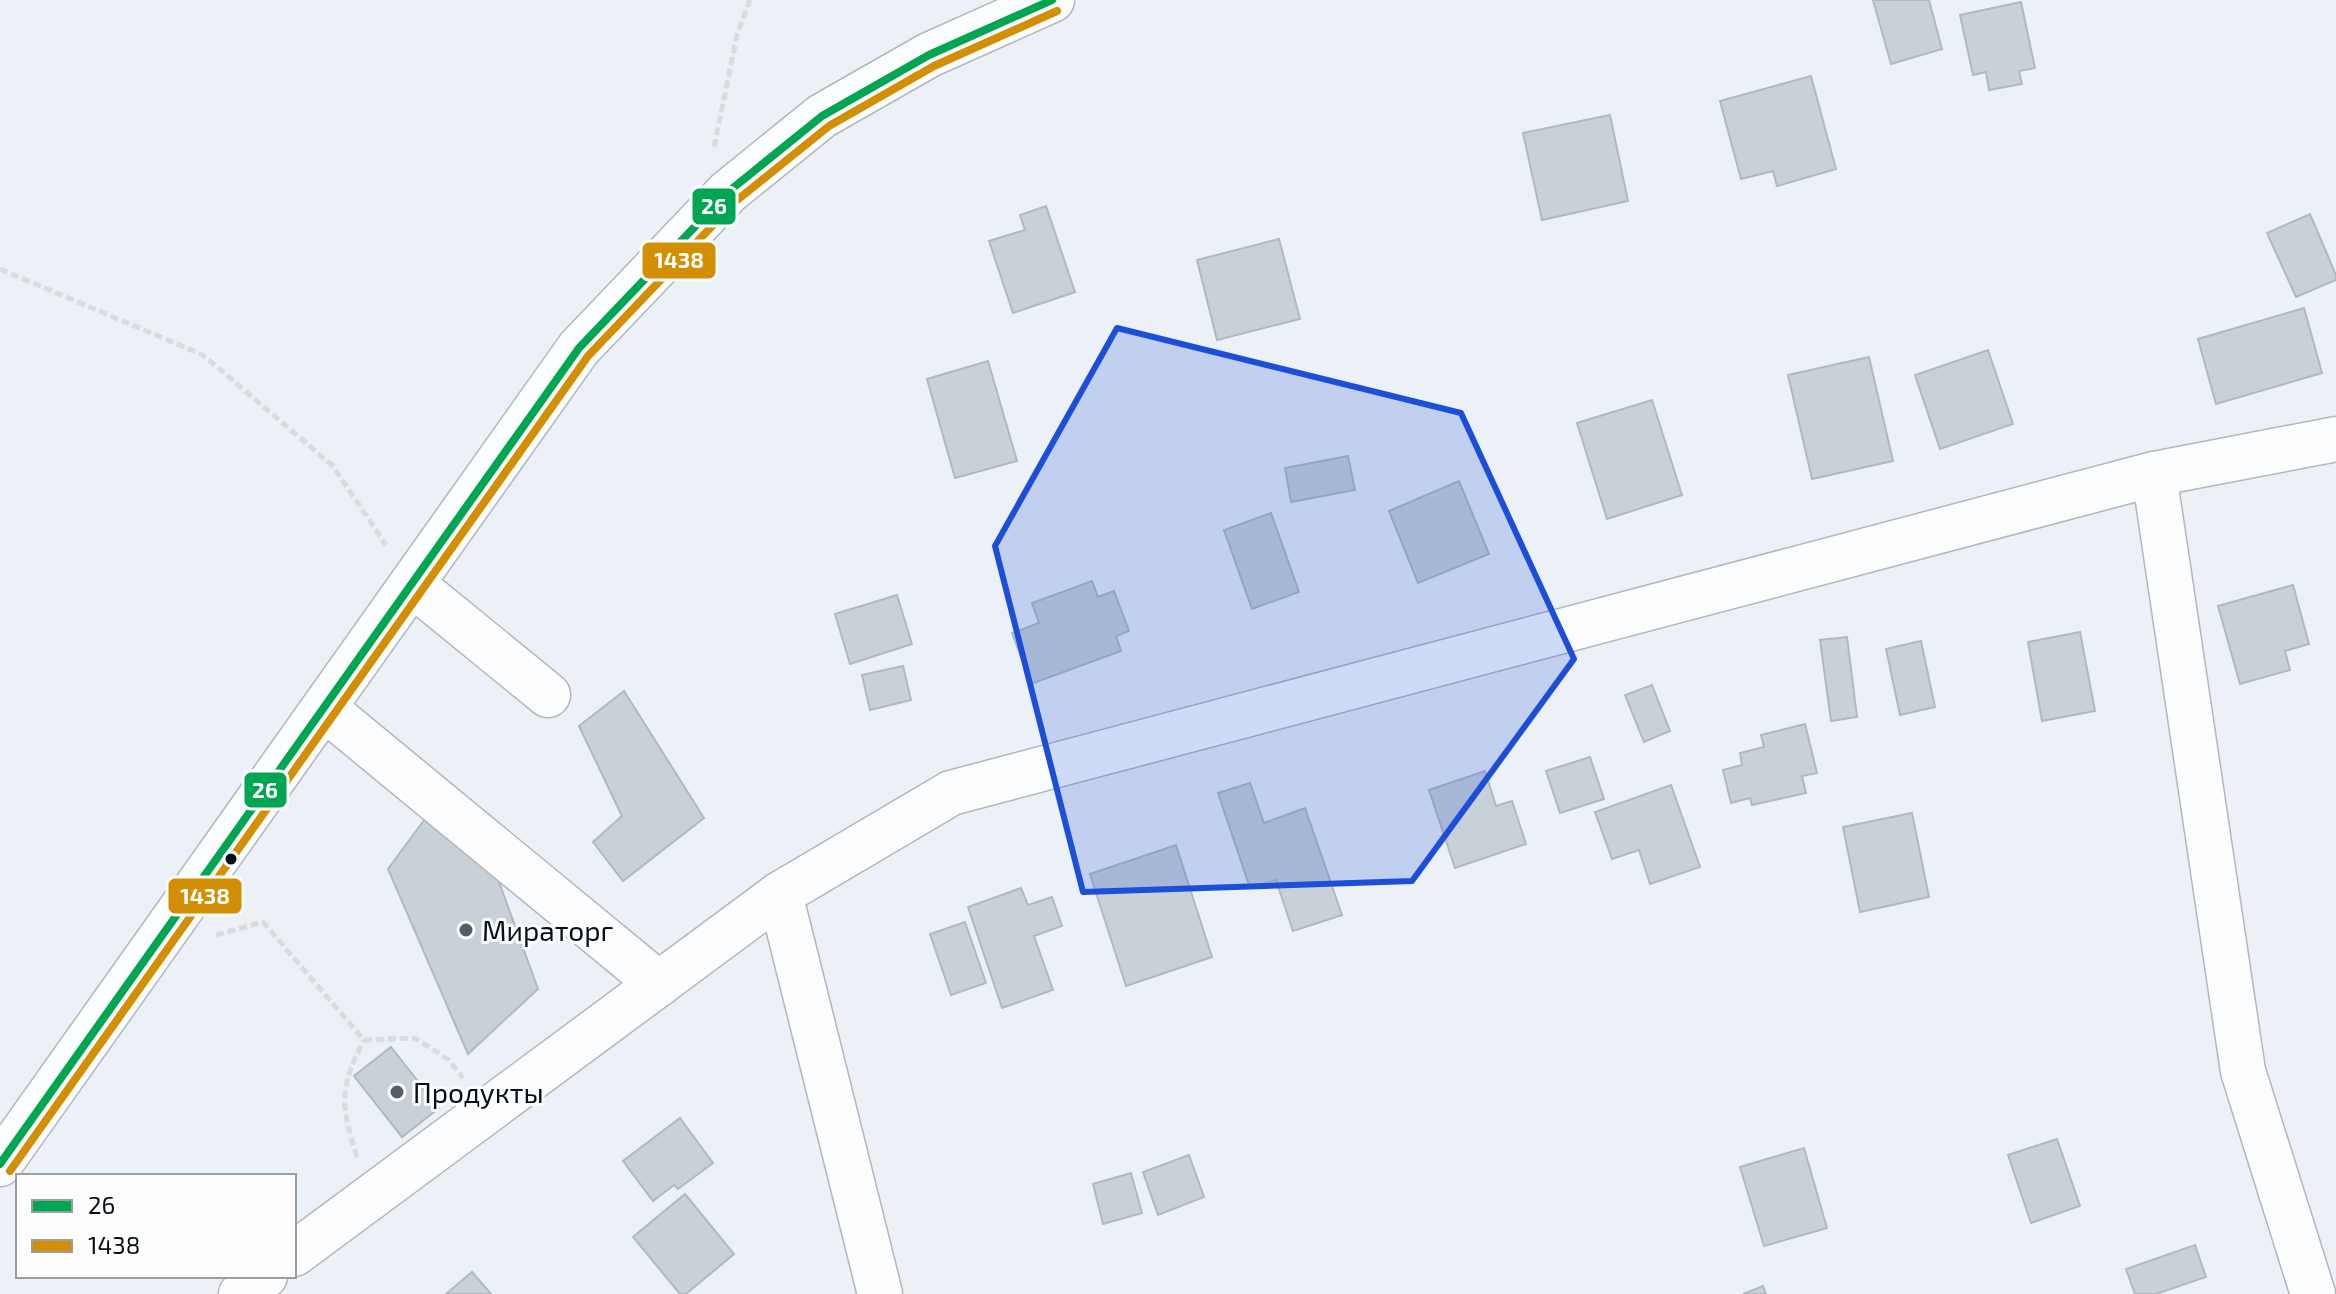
<svg xmlns="http://www.w3.org/2000/svg" width="2336" height="1294" font-family="'Exo 2',sans-serif">
<style>
.building{fill:#c8d1d8;stroke:#b1b9c0;stroke-width:2}
.lines{fill:none;stroke-linecap:round;stroke-linejoin:round}
.minor-casing{stroke:#b0b8be;stroke-width:47}
.path{stroke:#d9dbdc;stroke-width:5;stroke-dasharray:8 4;stroke-linecap:butt}
.minor{stroke:#fcfdfe;stroke-width:44}
.bus-1-casing{stroke:#fdfdfd;stroke-width:14}
.bus-2-casing{stroke:#fdfdfd;stroke-width:14}
.bus-1{stroke:#00a651;stroke-width:8}
.bus-2{stroke:#d38f03;stroke-width:8}
.marked{fill:#1d4ed8;fill-opacity:0.2;stroke:#1d4ed8;stroke-width:6;stroke-linejoin:round}
.bus-dot{fill:#050f16;stroke:#fdfdfd;stroke-width:3}
.poi-dot{fill:#565e64;stroke:#fdfdfd;stroke-width:3}
.labels{text-anchor:middle;dominant-baseline:central;stroke-width:6;stroke-linejoin:round;paint-order:stroke}
.poi-label{font-size:28px;fill:#050f16;stroke:#fdfdfd;text-anchor:start}
.line-badge{stroke:#fdfdfd;stroke-width:3}
.badge-label{font-size:22px;text-anchor:middle;font-weight:bold;fill:#fff}
</style>
<rect width="100%" height="100%" fill="#ebf1f6"/>
<g class="building">
<polygon points="1873,0 1929,0 1942,49 1891,64"/>
<polygon points="2021,2 2035,68 2019,71 2022,84 1989,90 1986,72 1973,75 1960,15"/>
<polygon points="1811,76 1836,169 1777,186 1773,171 1741,179 1720,101"/>
<polygon points="1610,115 1628,201 1542,220 1523,133"/>
<polygon points="1046,206 1075,292 1013,313 989,241 1025,230 1020,215"/>
<polygon points="2310,214 2336,275 2336,280 2296,297 2267,233"/>
<polygon points="1279,239 1300,319 1217,340 1197,260"/>
<polygon points="2304,308 2322,373 2216,404 2198,339"/>
<polygon points="1988,350 2013,424 1940,449 1915,375"/>
<polygon points="1869,357 1893,461 1812,479 1788,375"/>
<polygon points="988,361 1017,461 955,478 927,379"/>
<polygon points="1652,400 1682,495 1607,519 1577,423"/>
<polygon points="1348,456 1355,490 1291,502 1285,468"/>
<polygon points="1459,481 1489,554 1418,583 1389,511"/>
<polygon points="1271,513 1299,592 1252,609 1224,530"/>
<polygon points="1092,581 1098,597 1114,591 1129,631 1116,636 1121,651 1031,684 1012,633 1039,623 1032,603"/>
<polygon points="2293,585 2309,644 2285,651 2290,670 2240,684 2218,606"/>
<polygon points="897,595 912,644 850,664 835,614"/>
<polygon points="2080,632 2095,711 2042,721 2028,642"/>
<polygon points="1847,637 1857,717 1831,721 1820,640"/>
<polygon points="1921,641 1935,707 1900,715 1886,649"/>
<polygon points="903,666 911,700 870,710 862,675"/>
<polygon points="1652,685 1670,731 1644,742 1625,695"/>
<polygon points="624,691 704,818 623,881 593,842 622,816 579,726"/>
<polygon points="1805,724 1817,773 1802,776 1806,793 1752,805 1750,798 1731,803 1723,770 1742,765 1740,753 1764,747 1761,735"/>
<polygon points="1590,757 1604,799 1560,813 1546,771"/>
<polygon points="1485,771 1496,806 1512,801 1526,844 1455,868 1429,790"/>
<polygon points="1250,783 1264,823 1305,808 1342,915 1293,931 1276,880 1250,888 1218,793"/>
<polygon points="1671,785 1700,867 1650,884 1639,850 1612,859 1595,812"/>
<polygon points="1912,813 1929,897 1860,912 1843,827"/>
<polygon points="428,815 495,871 538,989 468,1054 388,869"/>
<polygon points="1176,845 1212,957 1126,986 1090,874"/>
<polygon points="1021,888 1028,905 1052,897 1062,926 1034,936 1053,990 1002,1008 968,907"/>
<polygon points="965,922 986,983 951,995 930,934"/>
<polygon points="391,1047 439,1108 402,1137 354,1076"/>
<polygon points="680,1118 713,1163 678,1189 674,1185 653,1201 623,1161"/>
<polygon points="2057,1139 2080,1206 2031,1223 2008,1155"/>
<polygon points="1804,1148 1827,1228 1764,1246 1740,1167"/>
<polygon points="1189,1155 1204,1197 1158,1215 1143,1172"/>
<polygon points="1131,1173 1142,1213 1103,1224 1093,1184"/>
<polygon points="685,1194 734,1254 686,1294 680,1294 633,1237"/>
<polygon points="2195,1245 2206,1277 2156,1294 2135,1294 2126,1269"/>
<polygon points="472,1272 491,1294 446,1294"/>
<polygon points="1763,1286 1766,1294 1743,1294"/>
</g>
<g class="lines">
<defs>
<g id="minor">
<polyline points="2154,474 2243,1071 2313,1294"/>
<polyline points="412,584 548,695"/>
<polyline points="324,708 659,984"/>
<polyline points="780,894 880,1294"/>
<polyline points="0,1164 579,348 728,192 822,116 929,55 1052,0"/>
<polyline points="294,1254 780,894 951,793 2154,474 2336,439"/>
<polyline points="241,1294 265,1276"/>
</g>
</defs>
<use href="#minor" class="minor-casing"/>
<g class="path">
<polyline points="714,147 737,35 750,0"/>
<polyline points="0,269 203,355 333,466 386,545"/>
<polyline points="216,935 263,922 364,1040 415,1038 449,1060 463,1078"/>
<path d="M357,1157C341,1105 338,1090 364,1040"/>
</g>
<use href="#minor" class="minor"/>
<defs>
<polyline id="bus-1" points="0,1164 579,348 728,192 822,116 929,55 1052,0"/>
<polyline id="bus-2" points="10,1171 588,356 736,201 829,126 934,66 1057,11"/>
</defs>
<use href="#bus-1" class="bus-1-casing"/>
<use href="#bus-2" class="bus-2-casing"/>
<use href="#bus-1" class="bus-1"/>
<use href="#bus-2" class="bus-2"/>
</g>
<path class="marked" d="M1117,328L1461,413L1574,659L1412,881L1083,892L995,546Z"/>
<circle class="bus-dot" cx="231" cy="859" r="7"/>
<g class="poi-dot">
<circle cx="466" cy="930" r="8"/>
<circle cx="397" cy="1092" r="8"/>
</g>
<g class="labels">
<g class="poi-label">
<text x="482" y="930">Мираторг</text>
<text x="413" y="1092">Продукты</text>
</g>
</g>
<g class="line-badge">
<rect x="691" y="187" width="46" height="39" rx="8" fill="#00a651"/>
<rect x="641" y="241" width="76" height="39" rx="8" fill="#d38f03"/>
<rect x="243" y="771" width="45" height="38" rx="8" fill="#00a651"/>
<rect x="167" y="877" width="76" height="38" rx="8" fill="#d38f03"/>
</g>
<g class="badge-label">
<text x="714" y="214">26</text>
<text x="679" y="268">1438</text>
<text x="265" y="798">26</text>
<text x="205" y="904">1438</text>
</g>
<rect x="16" y="1174" width="280" height="104" fill="#fdfdfd" stroke="#9a9ea1" stroke-width="2"/>
<rect x="32" y="1200" width="40" height="12" fill="#00a651" stroke="#9a9ea1" stroke-width="2"/>
<text x="88" y="1214" font-size="24" fill="#050f16">26</text>
<rect x="32" y="1240" width="40" height="12" fill="#d38f03" stroke="#9a9ea1" stroke-width="2"/>
<text x="88" y="1254" font-size="24" fill="#050f16">1438</text>
</svg>
